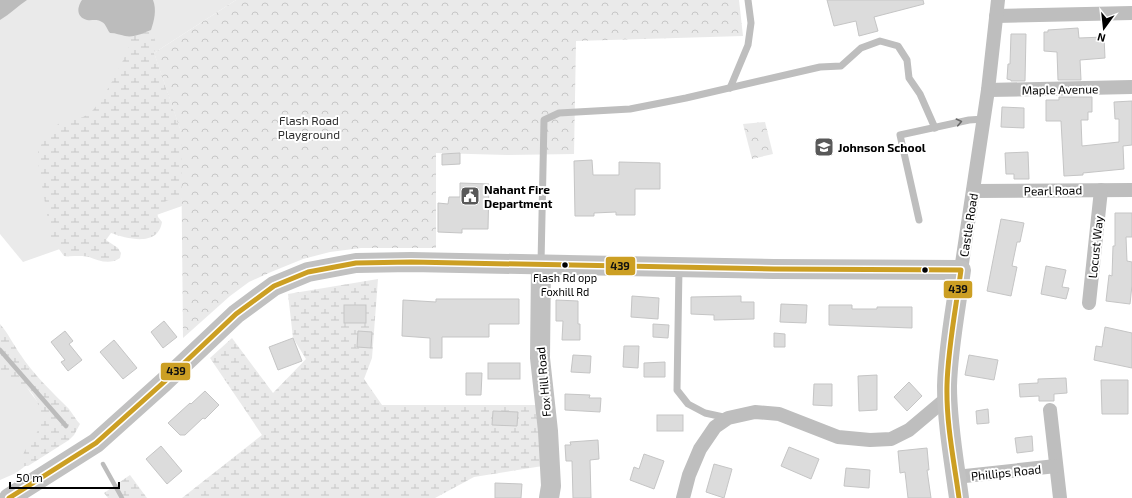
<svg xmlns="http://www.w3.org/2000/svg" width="1132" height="498" font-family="'Exo 2',sans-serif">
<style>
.green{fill:#eaeaea}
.wetland{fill:url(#wetland-marsh)}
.park{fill:url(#park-crowns)}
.water{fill:#bcbcbc}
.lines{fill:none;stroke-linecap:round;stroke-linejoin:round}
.stream{stroke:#bcbcbc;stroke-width:4.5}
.building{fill:#dcdcdc;stroke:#c5c5c5}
.lane{stroke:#bebebe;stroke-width:7}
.street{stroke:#bebebe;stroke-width:14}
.secondary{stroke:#c1c1c1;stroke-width:20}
.bus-1-casing{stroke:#fff;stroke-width:8}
.bus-1{stroke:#cc9f23;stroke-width:5}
.oneway{stroke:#686868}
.bus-dot{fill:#000;stroke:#fff;stroke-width:1.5}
.labels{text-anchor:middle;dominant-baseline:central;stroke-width:4;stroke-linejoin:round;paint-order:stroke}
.bus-label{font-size:11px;fill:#000;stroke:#fff}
.street-label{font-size:12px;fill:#000;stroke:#fff}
.park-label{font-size:12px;fill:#2f2f2f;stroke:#fff}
.poi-label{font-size:12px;font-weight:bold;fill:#000;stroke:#fff;text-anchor:start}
.line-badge{stroke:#fff;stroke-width:1.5}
.pale-badge-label{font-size:11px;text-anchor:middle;font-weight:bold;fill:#111}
</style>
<defs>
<pattern id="wetland-marsh" width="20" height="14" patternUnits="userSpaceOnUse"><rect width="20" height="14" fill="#eaeaea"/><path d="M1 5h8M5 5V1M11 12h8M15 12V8" fill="none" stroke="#c7c7c7"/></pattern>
<pattern id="park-crowns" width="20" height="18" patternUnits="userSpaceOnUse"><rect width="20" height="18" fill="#eaeaea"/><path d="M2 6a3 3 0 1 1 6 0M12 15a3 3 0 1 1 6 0" fill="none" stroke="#c7c7c7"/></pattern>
</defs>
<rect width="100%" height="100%" fill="#fff"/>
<g class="green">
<polygon points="0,0 236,0 154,53 181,132 182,206 23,262 0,234"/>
<polygon points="0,352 64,437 16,473 0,480"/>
</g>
<g class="wetland">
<path d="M151,30L156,43L154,53L181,132L189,198C173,200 165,196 157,212L158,217L162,222C158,247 128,239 111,233L106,240L118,248L121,253L120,258C110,265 99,261 89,257C82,255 71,257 64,256L51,238L38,162C38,159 38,155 38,153C40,144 52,127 60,123C70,119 81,120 90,113C102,103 125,59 130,44L124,36L130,37Z"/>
<polygon points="378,279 372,358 364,379 382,405 545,405 549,465 474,477 435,498 182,498 262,435 210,358 232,338 273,393 306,359 293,338 288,294"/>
<path d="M0,324C8,333 13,344 20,354C33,374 53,393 69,409C73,414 76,420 80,424L74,435L69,440L28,466H22C22,449 27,449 35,436C44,421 41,402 29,390C21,381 9,380 0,373Z"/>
<polygon points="130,475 147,498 108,498 104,493"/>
</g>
<g class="park">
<polygon points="236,0 739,0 743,36 576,41 574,154 507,155 436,153 436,248 361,248 330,252 303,259 271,272 249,282 230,296 183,338 181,132 154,53"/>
<polygon points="765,122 773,154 752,159 743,124"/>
</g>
<g class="water">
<path d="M0,0H27C18,6 10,14 0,20Z"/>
<path d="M82,0H153C157,10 154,21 151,30C143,33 134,38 125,36C120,35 116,33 110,33C106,28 106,23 100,21C96,19 91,21 87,20C76,17 77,7 82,0Z"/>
</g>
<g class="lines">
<g class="stream">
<polyline points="0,350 66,426"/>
<polyline points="103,464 122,498"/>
</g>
</g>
<g class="building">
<polygon points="827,0 923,0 924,4 874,17 878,31 859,36 856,21 834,26"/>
<polygon points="1078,28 1079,38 1104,37 1105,58 1080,60 1081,80 1058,80 1057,52 1044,51 1044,32 1048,32 1048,30"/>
<polygon points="1011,34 1026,34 1025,81 1011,81 1011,80 1007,79 1008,64 1010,64"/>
<polygon points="1059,97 1092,97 1092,112 1088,112 1088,120 1081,120 1082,146 1119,142 1119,119 1115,119 1114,102 1132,101 1132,145 1123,146 1124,169 1083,173 1083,175 1064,176 1061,121 1046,121 1046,100 1059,100"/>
<polygon points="1002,107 1024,108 1024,128 1001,127"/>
<polygon points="1028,152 1029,179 1014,179 1014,174 1006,174 1005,153"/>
<polygon points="460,153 460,164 442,165 442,154"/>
<polygon points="592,160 593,175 619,175 619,162 660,163 660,189 635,189 635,215 616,215 616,212 594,213 594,216 575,216 574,161"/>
<polygon points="460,183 489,184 488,229 462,229 462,233 438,232 438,203 448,204 449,197 460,197"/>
<polygon points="1115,213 1132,213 1132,237 1126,237 1127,261 1132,262 1132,285 1130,304 1106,301 1109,275 1112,276 1113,246 1115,246"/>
<polygon points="1001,219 1024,223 1020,242 1017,242 1012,266 1017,267 1011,296 987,291"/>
<polygon points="1046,266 1066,270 1062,287 1069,288 1066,299 1041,294"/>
<polygon points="632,296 659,298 658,319 631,317"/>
<polygon points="741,296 741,302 754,302 754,319 714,320 714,315 691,314 691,297"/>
<polygon points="436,299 519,299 519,324 489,324 489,337 442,337 442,358 430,358 430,338 402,336 403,300 436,302"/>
<polygon points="556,300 578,301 578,324 580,324 580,340 562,340 563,321 556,321"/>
<polygon points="781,304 807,305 806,323 780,322"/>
<rect x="344" y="305" width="22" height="18"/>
<polygon points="829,305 852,305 852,309 877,309 877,307 912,307 912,328 829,325"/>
<polygon points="164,321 177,337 163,348 151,332"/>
<polygon points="653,324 669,325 668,338 653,337"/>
<polygon points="1105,327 1132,333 1132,368 1094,360 1096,346 1102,347"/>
<polygon points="65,331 73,341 69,344 82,360 68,371 61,362 65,360 51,342"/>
<polygon points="358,331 372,332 371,348 357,347"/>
<polygon points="774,333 785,334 785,347 774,347"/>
<polygon points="293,338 302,361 278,370 269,347"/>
<polygon points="114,340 137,368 123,379 100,352"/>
<polygon points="624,346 639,346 638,368 623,367"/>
<polygon points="573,355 591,356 590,373 571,372"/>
<polygon points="969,355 998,360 994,380 965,375"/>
<polygon points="665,362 665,377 644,377 644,363"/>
<rect x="488" y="363" width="32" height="16"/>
<polygon points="466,373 482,373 481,395 466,395"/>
<polygon points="877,375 877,410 859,411 858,376"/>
<polygon points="1066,378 1067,393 1054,394 1054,401 1039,401 1039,396 1020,397 1019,384 1038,383 1038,379"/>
<polygon points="1101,380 1128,380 1128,414 1102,414"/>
<polygon points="909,382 922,396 907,411 894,397"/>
<polygon points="814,384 832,384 832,406 813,405"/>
<polygon points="205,391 219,405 205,419 203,418 185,435 180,435 168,423 190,403 191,404"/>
<polygon points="565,394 590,395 589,398 601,398 600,412 565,410"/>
<polygon points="988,409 989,423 977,424 976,411"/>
<polygon points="493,411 518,412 517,426 492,425"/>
<rect x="657" y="415" width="26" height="16"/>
<polygon points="1032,436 1033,451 1017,453 1015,438"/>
<polygon points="598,440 599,459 590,460 591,498 573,498 572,461 566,461 565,445 571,445 570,442"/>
<polygon points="161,446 182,471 167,484 146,459"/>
<polygon points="789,447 819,459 811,479 781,466"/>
<polygon points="927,448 929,470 927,470 931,498 908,498 905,472 900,473 898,451"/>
<polygon points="644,454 664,461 654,489 630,480 634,467 639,469"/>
<polygon points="714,464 732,469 724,498 706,492"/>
<polygon points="846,468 870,470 869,488 844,486"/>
<polygon points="495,483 522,484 521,498 495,498"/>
</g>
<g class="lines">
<g class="lane">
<polyline points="730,88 748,45 751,23 748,0"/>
<polyline points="919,220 900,135 969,120 984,119"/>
<polyline points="541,264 544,120 559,113 630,109 686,98 820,67 841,66 861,48 880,41 898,46 907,60 909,78 920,94 935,128"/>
<polyline points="679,268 677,390 688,404 705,413 728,418"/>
</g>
<g class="street">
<polyline points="996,16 1132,13"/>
<polyline points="988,90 1132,87"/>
<polyline points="973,191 1132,190"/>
<polyline points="961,270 988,90 998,0"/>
<polyline points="1089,303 1101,190"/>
<polyline points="1050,410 1060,498"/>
<polyline points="956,477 1056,466"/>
<polyline points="683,498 689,475 700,449 715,427 728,418 755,412 779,414 838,437 870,440 891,439 909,430 947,398"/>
</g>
<g class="secondary">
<polyline points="541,265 540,358 548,431 551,486 549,498"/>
<path d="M9,498L96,443L164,382L236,314L274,286L308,272L356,263L411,262L774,269L961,270C956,308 948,347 947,386C947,423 954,461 959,498"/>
</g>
<defs>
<path id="bus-1" d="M9,498L96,443L164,382L236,314L274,286L308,272L356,263L411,262L774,269L961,270C956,308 948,347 947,385C946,423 954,461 959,498"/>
</defs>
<use href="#bus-1" class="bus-1-casing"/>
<use href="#bus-1" class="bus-1"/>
</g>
<defs><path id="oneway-chevron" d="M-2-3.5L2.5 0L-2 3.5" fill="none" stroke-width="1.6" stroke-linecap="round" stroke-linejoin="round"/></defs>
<use class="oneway" href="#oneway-chevron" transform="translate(959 122) rotate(-12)"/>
<defs>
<symbol id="school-square" viewBox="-11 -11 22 22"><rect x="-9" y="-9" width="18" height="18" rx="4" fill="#595959" stroke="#fff"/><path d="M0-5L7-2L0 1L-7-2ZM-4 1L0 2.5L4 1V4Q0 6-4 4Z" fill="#fff"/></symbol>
<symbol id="civic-square" viewBox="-11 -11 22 22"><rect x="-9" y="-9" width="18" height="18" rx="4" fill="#595959" stroke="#fff"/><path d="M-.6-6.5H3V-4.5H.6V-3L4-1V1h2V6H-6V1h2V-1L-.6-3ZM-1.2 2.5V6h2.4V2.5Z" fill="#fff"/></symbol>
</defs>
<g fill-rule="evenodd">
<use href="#school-square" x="813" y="136" width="22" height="22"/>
<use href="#civic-square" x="459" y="185" width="22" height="22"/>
</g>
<g class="bus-dot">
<circle cx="565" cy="265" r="3.5"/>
<circle cx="925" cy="270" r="3.5"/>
</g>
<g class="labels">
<g class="bus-label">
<text x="565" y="277">Flash Rd opp<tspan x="565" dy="14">Foxhill Rd</tspan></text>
</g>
<g class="street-label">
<text transform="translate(1060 89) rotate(-1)">Maple Avenue</text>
<text transform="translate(1053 190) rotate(-1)">Pearl Road</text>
<text transform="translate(968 225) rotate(-81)">Castle Road</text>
<text transform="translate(1095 247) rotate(-84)">Locust Way</text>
<text transform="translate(543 382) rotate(-95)">Fox Hill Road</text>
<text transform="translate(1006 472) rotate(-6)">Phillips Road</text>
</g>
<g class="park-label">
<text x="309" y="120">Flash Road<tspan x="309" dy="14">Playground</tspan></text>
</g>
<g class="poi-label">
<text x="838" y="147">Johnson School</text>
<text x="484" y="189">Nahant Fire<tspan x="484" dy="14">Department</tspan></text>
</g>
</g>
<g class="line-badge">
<rect x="605" y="256" width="31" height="20" rx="4" fill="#cc9f23"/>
<rect x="943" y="280" width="30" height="19" rx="4" fill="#cc9f23"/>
<rect x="160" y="362" width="31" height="19" rx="4" fill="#cc9f23"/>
</g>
<g class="pale-badge-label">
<text x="620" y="270">439</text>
<text x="958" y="293">439</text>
<text x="176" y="375">439</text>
</g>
<g transform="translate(1104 28) rotate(195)" stroke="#ffffff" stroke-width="3" paint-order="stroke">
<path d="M0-3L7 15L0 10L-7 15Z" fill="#000000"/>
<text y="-6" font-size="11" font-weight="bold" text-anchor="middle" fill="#000000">N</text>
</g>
<path d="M10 482v6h109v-6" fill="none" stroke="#000000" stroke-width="2"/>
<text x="16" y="482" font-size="12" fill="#000000" stroke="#ffffff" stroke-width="3" paint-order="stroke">50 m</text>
</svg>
